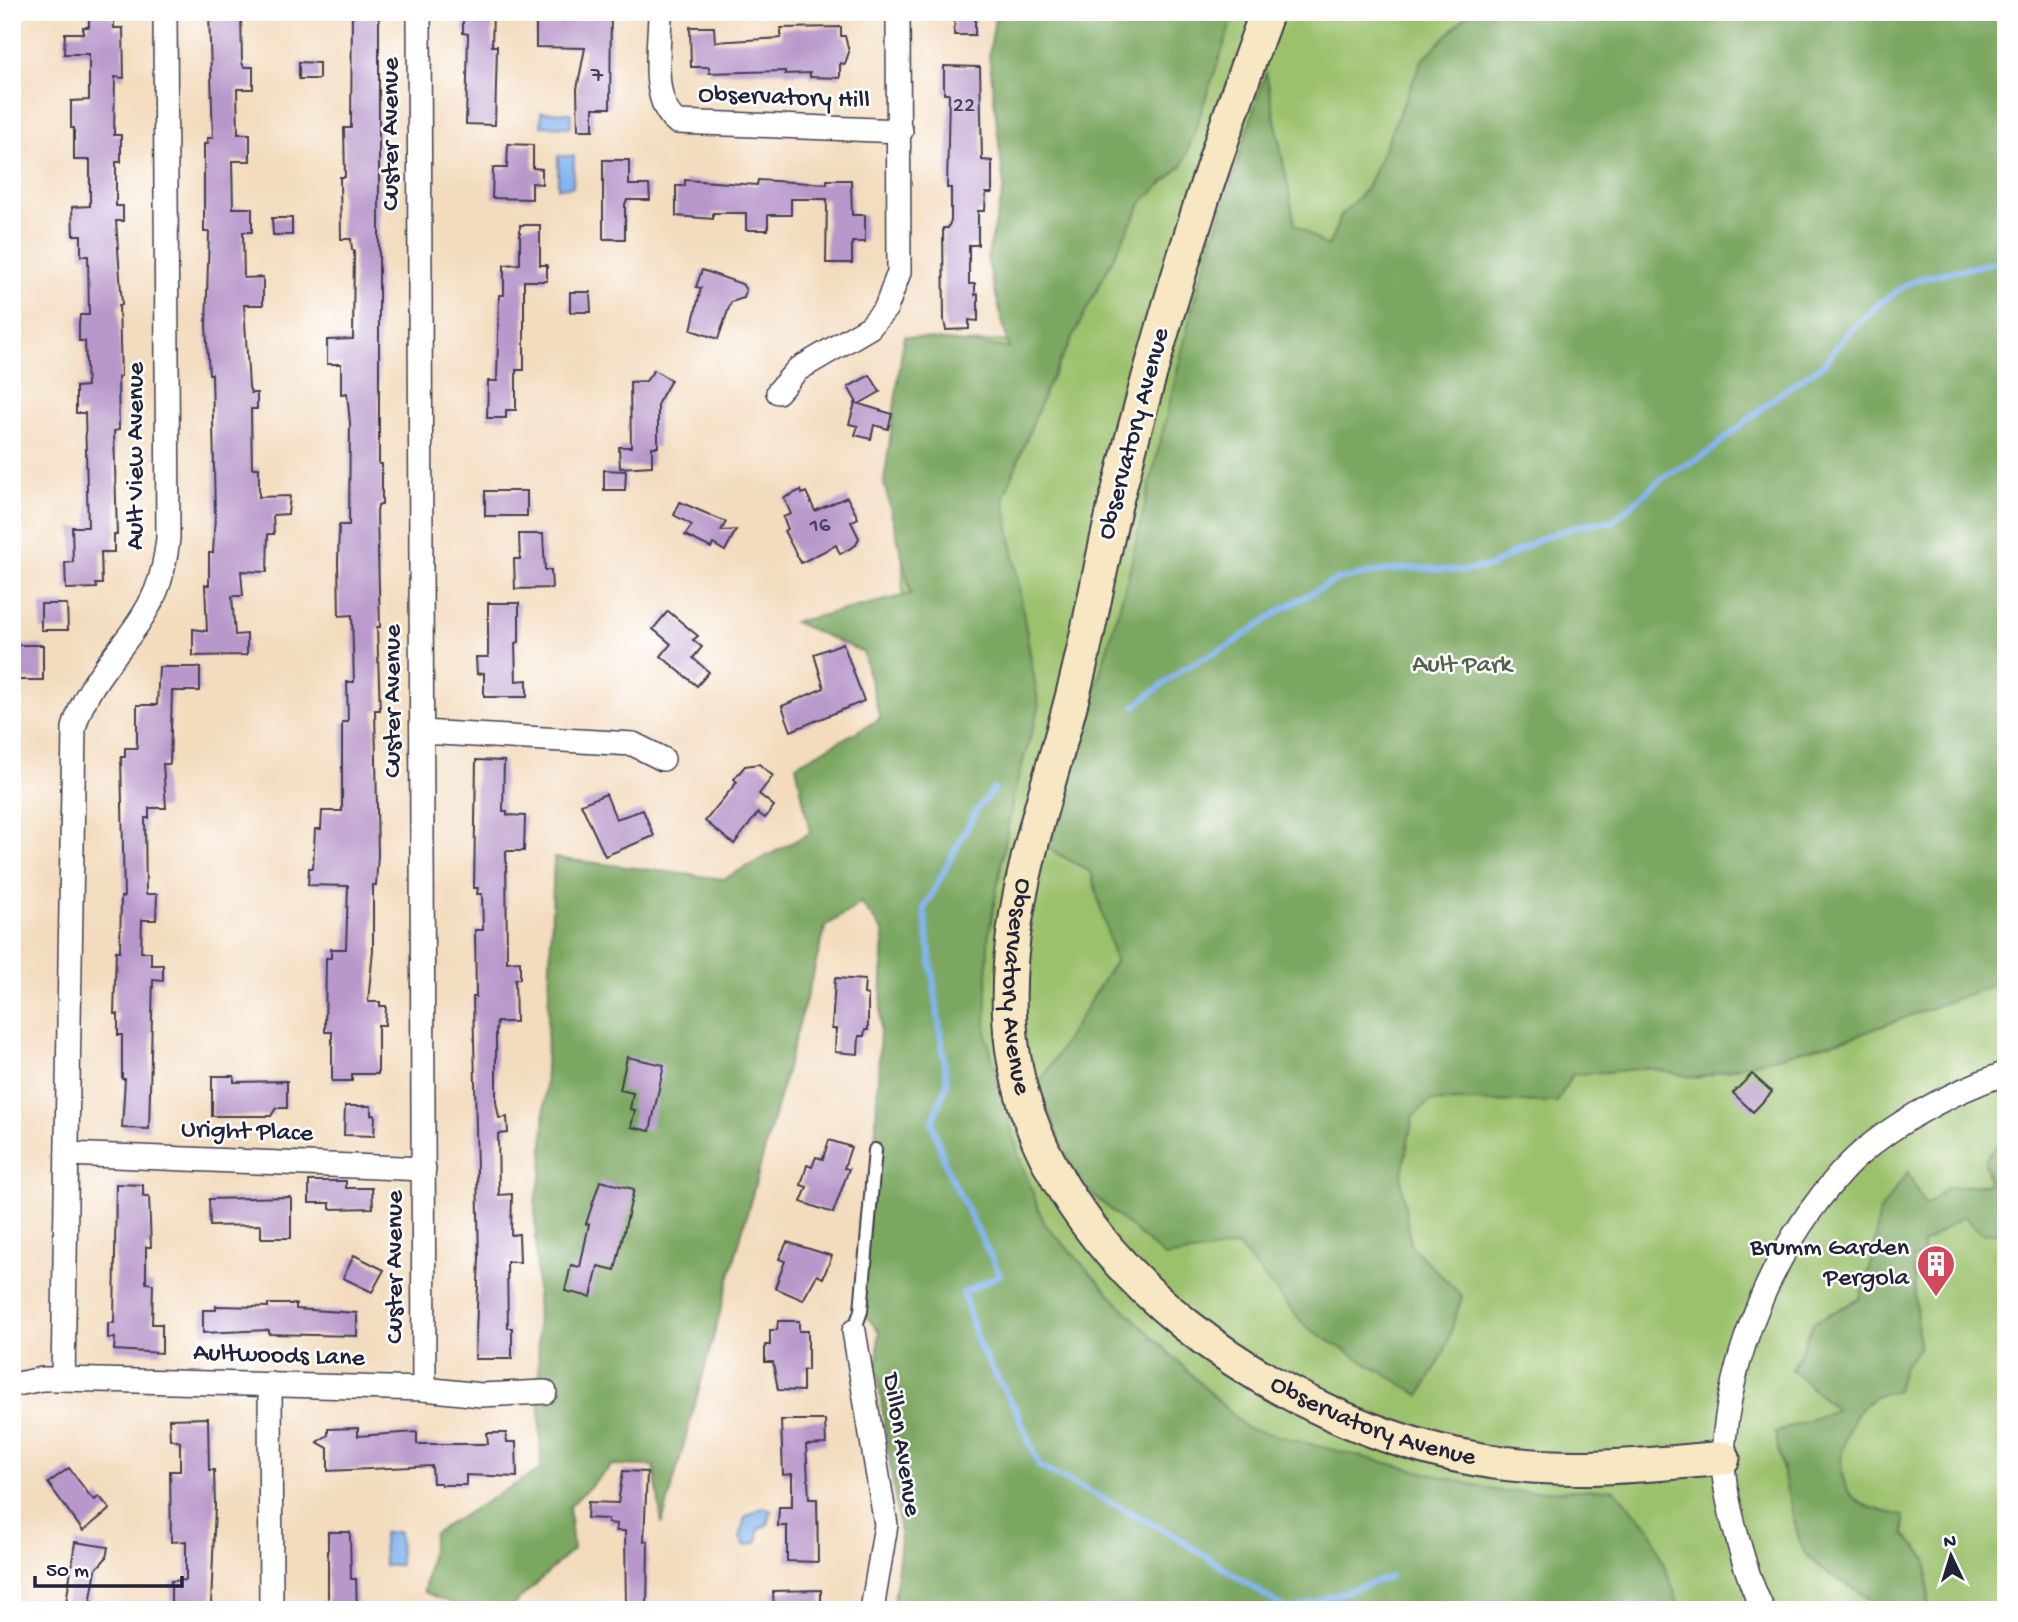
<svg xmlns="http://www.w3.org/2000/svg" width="2018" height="1622" font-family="'Gochi Hand',sans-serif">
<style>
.green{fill:#9bc16c;stroke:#5e7254;stroke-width:2}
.forest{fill:#7ca760;stroke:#4f644e;stroke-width:2}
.water{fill:#82b4ee;stroke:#526b94;stroke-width:2}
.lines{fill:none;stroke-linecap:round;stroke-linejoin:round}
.stream{stroke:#82b4ee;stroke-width:6}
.building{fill:#b898ca}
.lane-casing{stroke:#413e4f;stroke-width:16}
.street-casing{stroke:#413e4f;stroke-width:26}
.secondary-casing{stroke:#413e4f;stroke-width:37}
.lane{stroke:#fff;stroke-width:12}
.street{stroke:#fff;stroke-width:23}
.secondary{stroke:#f7e8c3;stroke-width:33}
.labels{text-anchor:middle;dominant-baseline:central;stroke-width:5;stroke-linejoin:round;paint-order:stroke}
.number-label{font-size:23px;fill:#48405f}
.street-label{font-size:26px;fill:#22223b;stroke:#fff}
.park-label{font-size:26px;fill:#52624f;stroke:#fff}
.poi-label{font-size:26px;fill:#22223b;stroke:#fff;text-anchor:end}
</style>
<rect width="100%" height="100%" fill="#fff"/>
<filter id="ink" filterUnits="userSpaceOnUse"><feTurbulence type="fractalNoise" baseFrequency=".0143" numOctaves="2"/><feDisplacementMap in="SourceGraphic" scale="14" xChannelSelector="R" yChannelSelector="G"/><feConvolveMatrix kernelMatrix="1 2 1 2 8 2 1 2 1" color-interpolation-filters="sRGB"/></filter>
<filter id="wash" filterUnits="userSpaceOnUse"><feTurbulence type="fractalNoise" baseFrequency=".00686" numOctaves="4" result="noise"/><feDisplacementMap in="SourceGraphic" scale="28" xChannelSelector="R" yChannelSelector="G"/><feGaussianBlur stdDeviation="1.57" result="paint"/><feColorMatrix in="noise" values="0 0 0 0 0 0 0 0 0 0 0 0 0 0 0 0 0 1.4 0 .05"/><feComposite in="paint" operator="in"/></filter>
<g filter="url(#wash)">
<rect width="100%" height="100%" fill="#f3dcbe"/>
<polygon class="green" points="1028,12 2006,12 2006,1610 902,1610 903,346 1025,340"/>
<g class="forest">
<polygon points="996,12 1235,12 1183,165 1142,202 1046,389 1004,497 1039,708 1014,792 988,939 986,1034 1019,1157 1044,1223 1122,1307 1246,1428 1503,1492 1613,1489 1650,1528 1681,1610 893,1610 901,1540 877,1371 879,1331 861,1311 875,1150 884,933 861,903 826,926 662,1524 654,1466 612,1465 569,1507 573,1549 508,1610 468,1610 424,1592 434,1533 541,1469 535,1201 542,1174 554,858 724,879 810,833 796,765 880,719 863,652 794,622 911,594 884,483 904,336 1009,348 987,259 1004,187 989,55"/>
<polygon points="1470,12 2006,12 2006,980 1850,1038 1696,1078 1649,1068 1572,1075 1557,1102 1431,1101 1413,1116 1401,1179 1411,1246 1462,1296 1444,1353 1420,1395 1306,1327 1238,1246 1165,1257 1076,1180 1038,1085 1115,961 1091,872 1049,849 1126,584 1196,293 1266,72 1295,224 1328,247 1341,216 1367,188 1422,60"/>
<path d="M2002,1140L2006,1141V1232L1983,1234L1963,1216L1923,1244V1255L1913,1258L1919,1348L1903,1368L1897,1390C1891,1392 1883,1393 1876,1397C1844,1413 1824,1483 1862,1504C1874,1510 1891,1513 1904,1516V1534L1927,1559L1929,1610H1882C1860,1587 1826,1579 1805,1553C1797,1545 1779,1452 1775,1433L1836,1410L1792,1370L1814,1322L1859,1299L1873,1259L1879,1212L1908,1172L1925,1206L1947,1188L1989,1184L1985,1160Z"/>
</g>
<g class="water">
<polygon points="541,112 571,113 571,127 541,126"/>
<polygon points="558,156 574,156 573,187 558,188"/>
<polygon points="764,1507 771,1511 768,1524 758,1529 758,1542 745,1546 740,1538 745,1517"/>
<polygon points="399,1532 400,1565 384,1566 383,1533"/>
</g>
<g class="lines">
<g class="stream">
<polyline points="1135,706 1184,668 1230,645 1284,608 1336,580 1383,571 1412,568 1464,571 1491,566 1542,538 1581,525 1613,521 1665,476 1705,455 1783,391 1824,364 1846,335 1881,302 1914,280 2006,260"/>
<polyline points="994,789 976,811 924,909 947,1083 932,1123 947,1169 1000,1275 963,1293 980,1348 1017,1412 1039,1466 1172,1534 1287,1610"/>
<polyline points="1290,1610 1390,1577"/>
</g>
</g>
<g id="blocks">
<g class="building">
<polygon points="89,12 114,12 114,28 123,28 124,78 115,77 114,135 121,135 121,162 116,162 116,206 123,206 123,221 116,221 122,305 119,305 121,376 118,377 119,430 114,431 117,535 114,535 114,552 101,552 102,584 96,584 97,588 66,589 65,563 73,562 72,527 88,527 85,413 76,413 76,387 87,386 85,341 79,341 79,324 80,315 89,315 88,256 81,256 81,235 73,235 72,207 90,206 90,160 74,160 74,128 71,128 71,101 89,100 89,54 64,54 65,33 83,33 83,27 89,27"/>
<polygon points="209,12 241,12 242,63 244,67 253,67 253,89 237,89 238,134 250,134 250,161 232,161 233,208 252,208 252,232 243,232 244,278 263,277 263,305 244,305 249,387 251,393 257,393 257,409 251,409 252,468 259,468 259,497 290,496 288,514 273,515 274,534 268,534 267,572 241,571 243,596 232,596 235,635 247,634 247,655 193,656 193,629 207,631 205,585 209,585 209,553 213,553 215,515 212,374 209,374 206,326 209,232 204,232 204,144 208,144 207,138 213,138"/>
<polygon points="352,12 379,12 379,464 382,464 382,505 378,505 377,512 380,627 377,627 380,710 375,710 378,855 376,885 373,885 373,950 368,1002 380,1002 380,1006 386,1006 385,1025 378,1025 378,1074 352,1074 352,1081 332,1081 332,1032 325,1032 326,958 331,958 331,949 346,949 348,886 308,885 309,868 313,868 315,829 321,829 322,811 342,811 342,722 348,722 347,682 354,682 352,615 339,616 338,561 339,525 349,525 350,423 347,393 341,394 341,364 327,364 327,340 353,339 354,250 352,250 351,239 341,239 340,177 345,177 344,128 351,128"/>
<polygon points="463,12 493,12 492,46 497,46 495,125 466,124 468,34 463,33"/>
<polygon points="564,12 611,12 610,108 593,108 593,130 578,130 577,89 585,48 536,47 536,20 563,21"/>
<polygon points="955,12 975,12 975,35 954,35"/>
<polygon points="690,27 714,27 715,42 781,38 781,28 841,27 841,36 845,36 849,52 845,64 840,63 840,78 810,77 810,73 785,74 785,71 709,73 709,67 691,67"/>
<polygon points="299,62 319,63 319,79 299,79"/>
<polygon points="944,66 980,67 982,160 992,161 992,193 986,193 985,211 978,211 978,245 969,245 969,284 975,284 975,295 978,294 978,321 969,320 969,329 946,330 944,321 943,228 948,228 951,220 951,188 947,188 949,94 944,94"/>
<polygon points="508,144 533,145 533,168 542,169 542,184 532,183 532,199 492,198 493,168 507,168"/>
<polygon points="603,160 629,160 629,185 649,185 650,200 627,200 625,204 625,239 603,239"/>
<polygon points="685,180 757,185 758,180 827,184 827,180 851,180 852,215 865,215 865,242 852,242 852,263 826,263 827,199 791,199 791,215 768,215 768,230 746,230 746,213 713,213 713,219 676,216 676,186 685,186"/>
<polygon points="272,218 292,218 292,235 273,235"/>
<polygon points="520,225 540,225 540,265 547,265 547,281 524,281 524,370 516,370 516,410 506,410 506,418 487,418 488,381 497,381 499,295 504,295 504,265 520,264"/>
<polygon points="702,270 742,284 746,290 744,298 731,302 718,339 691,330 701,288 696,287"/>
<polygon points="570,292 590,292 591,312 570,312"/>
<polygon points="654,370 671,380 658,403 658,447 652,447 652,466 620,468 619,447 631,447 630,382 646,381"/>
<polygon points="870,375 880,392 859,404 892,414 888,429 874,425 871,439 855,435 858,426 849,424 855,403 857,403 848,387"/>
<polygon points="604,470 626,471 625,490 604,490"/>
<polygon points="801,490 802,494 806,492 815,511 847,497 858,518 851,522 859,538 856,545 840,554 836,545 801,563 784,531 788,529 783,517 791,514 784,498"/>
<rect x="485" y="491" width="42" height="25"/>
<polygon points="680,502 726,522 721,531 736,530 725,551 713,544 711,548 685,535 692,525 674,515"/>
<polygon points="519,534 543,534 545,570 551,570 552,588 515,589 514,559 520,559"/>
<polygon points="488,603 519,603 519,642 515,643 516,681 527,680 527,697 484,697 484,673 477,674 476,657 488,657"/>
<polygon points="41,604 67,604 68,630 41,630"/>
<polygon points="668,611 698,636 693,640 702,647 693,658 709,672 697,686 661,656 671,644 653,629"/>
<polygon points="843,643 864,701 791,731 782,706 824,688 814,654"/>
<rect x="12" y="645" width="31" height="35"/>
<polygon points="159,667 200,667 200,691 172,691 170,764 163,764 166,808 149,808 149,818 145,818 146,894 157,894 156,920 142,920 141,952 151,952 151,965 163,965 163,981 153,980 149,1129 122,1128 125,1079 122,1079 122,1035 118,1035 118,1014 114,1014 116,951 120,951 121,897 124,897 121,757 125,757 125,748 137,748 137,705 157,705"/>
<polygon points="476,760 504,761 503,811 507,811 507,815 525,816 524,851 506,851 507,962 520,961 520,979 515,979 516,1022 497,1022 496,1032 496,1102 499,1118 507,1117 508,1133 498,1134 499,1195 512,1194 511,1235 519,1234 520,1262 507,1262 508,1328 512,1328 512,1359 475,1359 479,1258 473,997 476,997 475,930 483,930 482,894 477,894 478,888 474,888"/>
<polygon points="759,764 773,776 759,794 774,806 765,818 758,813 734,844 705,821 737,782 734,779 745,766"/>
<polygon points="606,794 616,819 643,810 654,836 605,856 581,804"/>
<polygon points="835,978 865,980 864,994 868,995 868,1030 865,1030 864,1036 859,1036 858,1054 835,1052 836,1029 832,1029"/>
<polygon points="627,1057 664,1065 650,1131 631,1127 635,1110 630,1109 633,1093 620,1090"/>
<polygon points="1752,1074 1772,1092 1753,1112 1733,1093"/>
<polygon points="212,1076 234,1076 234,1082 287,1081 287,1108 276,1108 271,1116 212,1116"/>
<polygon points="345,1106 371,1106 371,1115 375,1115 374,1136 344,1135"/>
<polygon points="829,1140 851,1147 844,1168 849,1169 833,1213 801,1202 807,1187 801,1185 807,1165 812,1167 816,1157 823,1159"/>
<polygon points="309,1181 346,1181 346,1188 372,1188 373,1208 330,1209 330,1203 309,1203"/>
<polygon points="600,1181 634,1189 615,1270 598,1266 591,1297 565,1291 571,1265 580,1267 589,1224 586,1224"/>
<polygon points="116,1184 143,1185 143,1196 149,1196 151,1247 146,1247 146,1283 153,1284 152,1324 162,1324 162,1353 114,1350 115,1338 108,1338 108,1323 114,1323"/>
<polygon points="291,1197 291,1238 261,1238 261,1225 210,1226 209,1199"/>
<polygon points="787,1242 832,1256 823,1278 817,1275 803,1300 775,1288 785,1261 779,1259"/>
<polygon points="354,1255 384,1270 372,1292 343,1278"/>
<polygon points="268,1304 296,1304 296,1309 357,1313 357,1336 269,1334 269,1330 203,1333 203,1310 216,1310 216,1306 268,1307"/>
<polygon points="778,1321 799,1321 799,1331 808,1331 808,1370 803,1370 803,1391 778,1390 773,1362 765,1362 765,1345 770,1345 770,1330 777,1330"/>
<polygon points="208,1418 209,1470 214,1470 215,1506 211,1606 171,1609 171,1581 186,1580 186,1541 171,1542 170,1471 180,1471 180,1442 170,1439 169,1419"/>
<polygon points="781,1420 825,1420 826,1444 806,1445 809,1499 817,1499 818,1562 787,1561 787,1526 778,1526 779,1507 792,1507 792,1474 783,1475"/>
<polygon points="358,1428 358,1436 417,1432 417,1444 488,1444 487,1433 506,1433 507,1442 516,1442 517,1477 466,1475 466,1485 441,1485 441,1483 433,1483 432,1466 328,1471 328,1448 317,1442 328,1435 328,1429"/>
<polygon points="69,1468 91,1497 95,1500 99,1496 110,1509 83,1531 48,1483"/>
<polygon points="623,1471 647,1472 644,1541 648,1541 647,1610 626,1610 625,1531 616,1531 617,1524 608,1523 608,1519 587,1518 588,1502 618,1503"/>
<polygon points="328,1532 350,1532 351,1579 356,1579 357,1610 328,1610"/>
<polygon points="75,1542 108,1547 106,1558 96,1569 89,1610 65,1610"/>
<polygon points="821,1590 821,1610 774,1610 773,1591"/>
</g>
</g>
</g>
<g filter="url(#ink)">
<use href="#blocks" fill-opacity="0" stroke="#413e4f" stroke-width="2"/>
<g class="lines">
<defs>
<polyline id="lane" points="854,1331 861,1311 875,1150"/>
<g id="street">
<polyline points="419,12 424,1389"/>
<path d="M660,12C660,44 649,101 677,122L901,131"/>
<polyline points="778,392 797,370 870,327 886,308 899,272 898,12"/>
<polyline points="422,732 633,744 663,759"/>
<polyline points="67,1154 424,1169"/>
<polyline points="854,1331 886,1525 872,1610"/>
<path d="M63,1379L74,728C88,674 135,641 156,591C163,574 166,557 168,538L165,12"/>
<polyline points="270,1384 271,1610"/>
<polyline points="12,1385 42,1379 63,1379 424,1389 481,1395 545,1392"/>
<path d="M1763,1610C1746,1577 1722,1492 1723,1456C1728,1357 1773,1249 1839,1175C1879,1129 1949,1093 2006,1073"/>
</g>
<g id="secondary">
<path id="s1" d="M1267,12C1207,174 1157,338 1115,505C1100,566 1090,629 1074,690C1044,810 993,933 1014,1059C1050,1268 1281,1424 1476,1459C1558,1474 1640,1466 1723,1458"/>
</g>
</defs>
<use href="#lane" class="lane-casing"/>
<use href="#street" class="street-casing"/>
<use href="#secondary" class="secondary-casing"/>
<use href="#lane" class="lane"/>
<use href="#street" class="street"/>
<use href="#secondary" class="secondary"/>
</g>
</g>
<defs>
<symbol id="building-pin" viewBox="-11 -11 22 30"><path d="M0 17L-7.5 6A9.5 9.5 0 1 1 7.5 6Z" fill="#d1495b" stroke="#fff"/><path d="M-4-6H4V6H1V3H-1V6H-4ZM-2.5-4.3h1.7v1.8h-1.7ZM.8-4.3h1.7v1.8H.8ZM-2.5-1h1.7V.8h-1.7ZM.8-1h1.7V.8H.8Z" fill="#fff"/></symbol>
</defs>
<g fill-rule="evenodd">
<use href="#building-pin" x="1914" y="1242" width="44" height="60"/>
</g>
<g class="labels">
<g class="number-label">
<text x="597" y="76">7</text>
<text x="964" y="106">22</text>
<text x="820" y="526">16</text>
</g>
<g class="street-label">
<text transform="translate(784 99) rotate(2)">Observatory Hill</text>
<text transform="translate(392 134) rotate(-90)">Custer Avenue</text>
<text transform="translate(1135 434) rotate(-75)">Observatory Avenue</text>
<text transform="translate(137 456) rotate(-90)">Ault View Avenue</text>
<text transform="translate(394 701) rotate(-90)">Custer Avenue</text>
<text stroke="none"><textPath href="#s1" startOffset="1010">Observatory Avenue</textPath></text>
<text transform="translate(247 1133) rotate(2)">Uright Place</text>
<text transform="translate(396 1267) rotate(-90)">Custer Avenue</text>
<text transform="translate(279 1357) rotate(2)">Aultwoods Lane</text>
<text stroke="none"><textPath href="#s1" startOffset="1619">Observatory Avenue</textPath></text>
<text transform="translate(900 1445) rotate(81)">Dillon Avenue</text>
</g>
<g class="park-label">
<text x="1462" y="666">Ault Park</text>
</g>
<g class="poi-label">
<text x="1909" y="1249">Brumm Garden<tspan x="1909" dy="30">Pergola</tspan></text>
</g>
</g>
<rect width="2018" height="1622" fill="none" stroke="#fff" stroke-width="42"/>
<g transform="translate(1951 1556) rotate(356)" stroke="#ffffff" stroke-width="5" paint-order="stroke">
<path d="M0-5L12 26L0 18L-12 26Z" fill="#22223b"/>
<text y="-10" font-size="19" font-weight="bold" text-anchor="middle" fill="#22223b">N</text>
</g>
<path d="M35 1576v10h147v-10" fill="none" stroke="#22223b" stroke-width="3.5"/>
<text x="46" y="1576" font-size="21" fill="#22223b" stroke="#ffffff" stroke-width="5" paint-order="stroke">50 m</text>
</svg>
